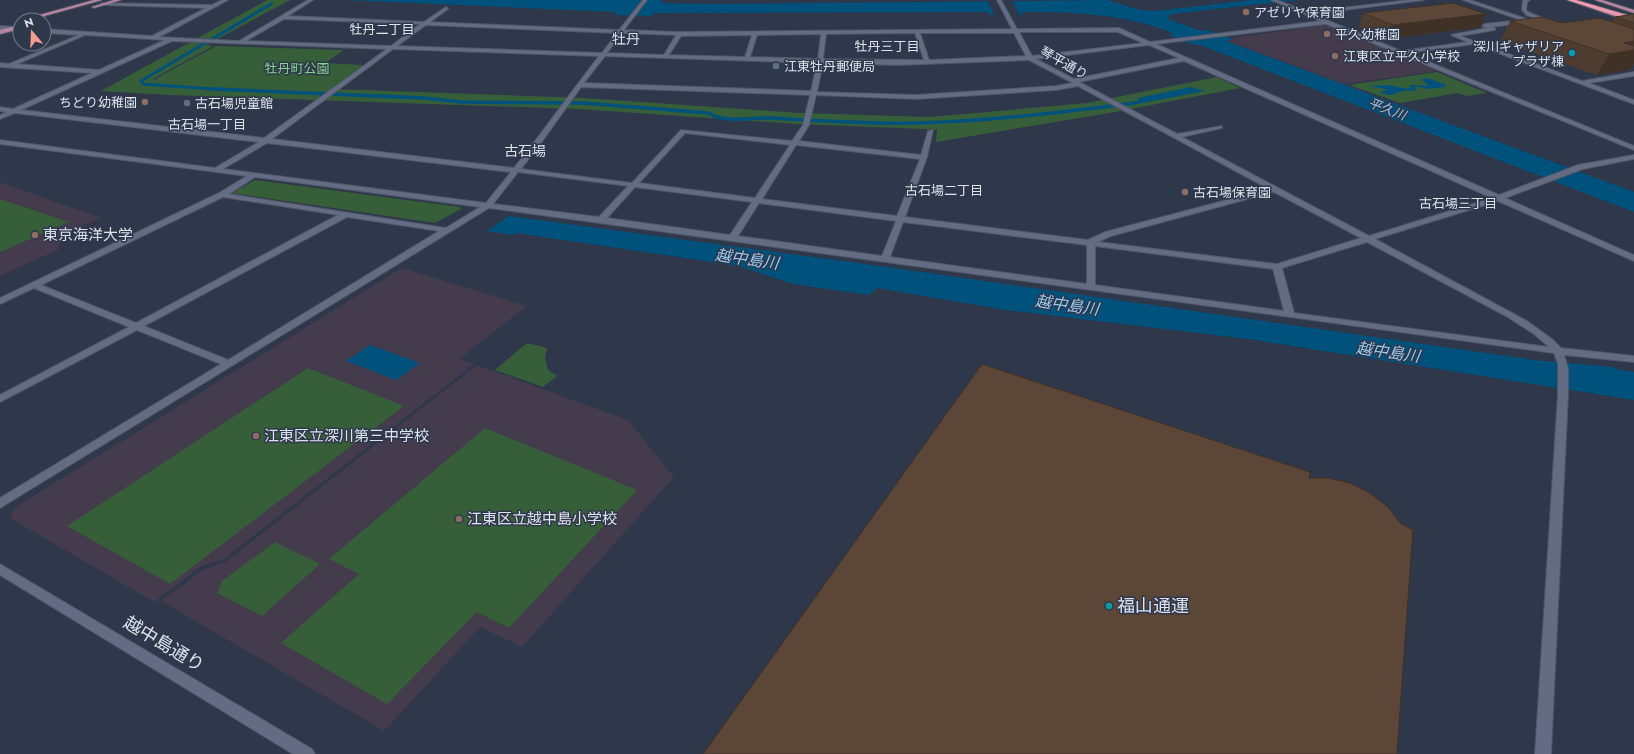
<svg xmlns="http://www.w3.org/2000/svg" width="1634" height="754" font-family="Jost,'Noto Sans JP',sans-serif">
<style>
.education{fill:#443b4c}
.green{fill:#365f39}
.water{fill:#00527c}
.pier{fill:#2f374b}
.lines{fill:none;stroke-linecap:round;stroke-linejoin:round}
.stream-far1{stroke:#00527c;stroke-width:3}
.stream{stroke:#00527c;stroke-width:3.5}
.minor-casing{stroke:#4e5565;stroke-width:2}
.major-casing{stroke:#4e5565;stroke-width:2}
.highway-casing{stroke:#4e5565;stroke-width:2}
.minor{fill:#636c83;fill-rule:evenodd}
.major{fill:#b7879f;fill-rule:evenodd}
.highway{fill:#ef99b1;fill-rule:evenodd}
.wall{fill:#4e3c30}
.shaded-wall{fill:#403127}
.building{fill:#5b4638;stroke:#403127}
.education-dot{fill:#8d6e63;stroke:#2f374b;stroke-width:1.5}
.culture-dot{fill:#0f9aa8;stroke:#2f374b;stroke-width:1.5}
.service-dot{fill:#5c6f8a;stroke:#2f374b;stroke-width:1.5}
.labels{text-anchor:middle;dominant-baseline:central;stroke-width:3;stroke-linejoin:round;paint-order:stroke}
.far-poi-label{font-size:13px;fill:#dce2ee;stroke:#2f374b;text-anchor:start}
.far-neighbourhood-label{font-size:13px;fill:#dce2ee;stroke:#2f374b}
.far-street-label{font-size:13px;fill:#dce2ee;stroke:#2f374b}
.far-park-label{font-size:13px;fill:#87d48c;stroke:#2f374b}
.far-water-label{font-size:13px;font-style:italic;fill:#99cdf3;stroke:#2f374b}
.far-quarter-label{font-size:14px;fill:#dce2ee;stroke:#2f374b}
.poi-label{font-size:15px;fill:#dce2ee;stroke:#2f374b;text-anchor:start}
.water-label{font-size:16px;font-style:italic;fill:#99cdf3;stroke:#2f374b}
.near-poi-label{font-size:18px;fill:#dce2ee;stroke:#2f374b;text-anchor:start}
.near-street-label{font-size:18px;fill:#dce2ee;stroke:#2f374b}
</style>
<rect width="100%" height="100%" fill="#2f374b"/>
<g class="education">
<polygon points="1324,25 1330,26 1437,71 1344,84 1228,41 1235,40 1232,38"/>
<polygon points="0,182 101,218 83,226 59,243 59,249 0,276"/>
<polygon points="402,268 527,306 459,359 474,364 225,558 200,567 154,602 10,518 14,508"/>
<polygon points="477,365 628,420 674,477 522,647 480,627 384,731 161,601 203,570 227,561"/>
</g>
<g class="green">
<polygon points="267,0 290,0 206,45 213,46 153,79 157,81 155,79 216,46 344,50 325,63 363,65 331,89 584,98 800,113 930,117 1087,103 1217,77 1240,88 1115,112 936,142 937,130 925,129 798,124 578,109 170,95 101,91"/>
<polygon points="1437,72 1487,93 1466,96 1458,93 1400,103 1349,85"/>
<polygon points="255,180 460,207 461,209 435,223 232,193"/>
<polygon points="0,199 69,222 0,252"/>
<polygon points="527,343 547,348 545,358 548,370 557,376 543,387 495,370"/>
<polygon points="308,368 404,406 170,584 67,526"/>
<polygon points="485,428 637,490 509,628 477,612 387,704 281,643 359,574 329,559"/>
<polygon points="275,542 320,564 262,616 217,593 222,581"/>
</g>
<g class="water">
<path d="M346,0H662L661,3L715,4L1107,0L1141,10L1156,11L1250,0H1297L1172,14L1168,17L1170,20L1202,31L1208,30L1233,39L1226,41L1634,192V212L1200,45H1194L1169,35L1173,33C1125,14 1074,12 1022,12L1023,15H990L987,12L654,13L652,16L615,15L616,12Z"/>
<path d="M1428,78L1446,85L1445,87L1428,89L1415,86L1416,91C1412,91 1407,90 1403,91C1394,94 1388,98 1379,91H1387L1385,89L1370,86L1387,85L1408,89L1411,88L1409,86L1410,85L1429,86L1421,79Z"/>
<polygon points="1191,87 1205,91 1137,104 1133,102 1138,101 1138,98"/>
<polygon points="509,216 887,267 1534,360 1614,367 1615,369 1634,372 1634,400 1248,339 1005,310 877,288 869,295 793,284 739,266 516,233 513,235 486,231"/>
<polygon points="370,345 420,363 396,380 346,361"/>
</g>
<polygon class="pier" points="987,0 1012,0 1020,16 995,16"/>
<g class="lines">
<polyline class="stream-far1" points="227,90 143,84 141,81 271,4"/>
<path class="stream" d="M213,89L424,98L461,102L583,103L708,113C728,124 751,117 773,118C822,121 870,124 918,123C991,121 1063,112 1135,103"/>
<defs>
<g id="minor">
<path d="M222,0H228L159,37L239,41L308,0H313L288,16L424,22L446,7L448,9L430,22L619,30L643,0H647L624,30L679,32L1012,29L997,0H1001L1017,29L1119,28L1150,42L1321,21L1271,0H1277L1307,12L1410,0H1424L1312,14L1401,51L1468,42L1451,35L1487,28L1482,26L1485,24L1521,20L1463,0H1470L1527,19L1522,23L1491,27L1495,28V30L1460,36L1582,81L1634,72V76L1589,83L1634,100V104L1474,44L1407,53L1634,146V150L1326,24L1156,44L1499,195L1578,165L1634,155V159L1583,169L1505,198L1634,255V261L1498,201L1375,239L1527,321L1552,339L1561,348L1634,356V362L1564,355L1568,368V394L1551,754H1535L1558,394V364L1554,353L489,208L0,508V498L221,364L137,330L0,402V395L129,327L34,288L0,304V298L219,193L247,176L0,144V140L215,168L259,142L15,113L0,119V115L7,112L0,111V107L13,109L92,73L0,67V63L9,64L79,35L44,33V29L152,36L206,8L103,5L101,3L212,5ZM284,19L420,24L391,46L246,41ZM426,25L617,33L602,53L397,46ZM1019,32H1118L1143,43L1032,56ZM622,33L676,35L664,55L607,53ZM915,33L924,60L823,59L826,34ZM920,33H1014L1026,56L929,60ZM821,34L818,59L750,57L757,35ZM85,35L165,40L99,70L17,64ZM752,35L745,57L669,55L681,36ZM172,41L387,49L264,138L21,110ZM1149,45L1179,58L1074,79L1036,59ZM393,49L599,56C570,93 544,131 514,168L272,139ZM605,56L817,63L811,91L584,83ZM1029,60L1073,83L1056,86L916,95L817,92L823,63L898,65ZM1184,61L1492,198L1369,236L1182,137L1222,128V126L1177,134L1079,82ZM1078,86L1269,189L1105,232L1088,240L905,217L927,157L933,130L928,131L921,155L799,141L809,125L816,95L916,99L1056,90ZM581,87L810,95L803,125L792,141L681,130L632,183L521,169L541,143ZM685,133L790,145L755,198L639,183ZM267,143L511,172L486,203L223,169ZM796,145L920,159L897,216L762,199ZM518,172L628,186L599,217L493,204ZM255,177L480,207L446,228L229,194ZM635,187L752,202L730,235L607,218ZM1274,192L1361,238L1277,264L1098,242L1111,236ZM223,197L338,215L136,323L41,285ZM759,203L896,221L882,256L738,236ZM347,217L439,231L228,360L144,326ZM903,222L1087,245V284L890,257ZM1367,242L1506,316L1534,334L1549,347L1294,313L1282,268ZM1095,246L1273,269L1284,311L1095,285Z"/>
<polygon points="1523,0 1530,0 1527,2 1526,10 1530,13 1551,21 1551,23 1526,15 1522,10"/>
<polygon points="0,26 20,27 20,31 0,30"/>
<polygon points="0,564 312,749 315,754 293,754 0,575"/>
</g>
<g id="major">
<polygon points="94,0 102,0 30,20 21,20"/>
<polygon points="114,0 121,0 94,8 92,7"/>
<polygon points="1568,0 1575,0 1634,19 1634,23"/>
<polygon points="1595,0 1602,0 1634,10 1634,13"/>
<polygon points="20,25 20,29 0,34 0,30"/>
</g>
<polygon id="highway" points="1567,0 1576,0 1634,17 1634,21"/>
</defs>
<use href="#minor" class="minor-casing"/>
<use href="#major" class="major-casing"/>
<use href="#highway" class="highway-casing"/>
<use href="#minor" class="minor"/>
<use href="#major" class="major"/>
<use href="#highway" class="highway"/>
</g>
<g class="wall">
<polygon points="1363,13 1480,27 1387,39 1358,27"/>
<polygon points="1634,14 1634,63 1630,70 1597,75 1500,41 1510,21 1562,23 1612,22 1615,17"/>
</g>
<g class="shaded-wall">
<polygon points="1486,14 1480,27 1387,39 1392,25"/>
<polygon points="1634,41 1634,63 1630,70 1597,75 1609,54 1624,43"/>
</g>
<g class="building">
<polygon points="1453,3 1486,14 1392,25 1363,13"/>
<polygon points="1634,14 1634,23 1615,17"/>
<polygon points="1542,17 1562,23 1600,18 1634,29 1634,41 1624,43 1634,46 1634,50 1609,54 1510,21"/>
<polygon points="982,364 1310,472 1309,478 1328,478 1350,483 1370,493 1388,507 1400,523 1413,530 1397,754 703,754"/>
</g>
<g class="education-dot">
<circle cx="1246" cy="12" r="4"/>
<circle cx="1327" cy="34" r="4"/>
<circle cx="1335" cy="56" r="4"/>
<circle cx="145" cy="102" r="4"/>
<circle cx="1185" cy="192" r="4"/>
<circle cx="35" cy="235" r="4"/>
<circle cx="256" cy="436" r="4"/>
<circle cx="459" cy="519" r="4"/>
</g>
<g class="culture-dot">
<circle cx="1572" cy="53" r="4"/>
<circle cx="1109" cy="606" r="4"/>
</g>
<g class="service-dot">
<circle cx="776" cy="66" r="4"/>
<circle cx="187" cy="103" r="4"/>
</g>
<g class="labels">
<g class="far-poi-label">
<text x="1254" y="12">アゼリヤ保育園</text>
<text x="1335" y="34">平久幼稚園</text>
<text x="1564" y="46" text-anchor="end">深川ギャザリア<tspan x="1564" dy="15">プラザ棟</tspan></text>
<text x="1343" y="56">江東区立平久小学校</text>
<text x="784" y="66">江東牡丹郵便局</text>
<text x="137" y="102" text-anchor="end">ちどり幼稚園</text>
<text x="195" y="103">古石場児童館</text>
<text x="1193" y="192">古石場保育園</text>
</g>
<g class="far-neighbourhood-label">
<text x="382" y="29">牡丹二丁目</text>
<text x="887" y="46">牡丹三丁目</text>
<text x="207" y="124">古石場一丁目</text>
<text x="944" y="190">古石場二丁目</text>
<text x="1458" y="203">古石場三丁目</text>
</g>
<g class="far-street-label">
<text transform="translate(1064 63) rotate(29)">琴平通り</text>
</g>
<g class="far-park-label">
<text x="297" y="68">牡丹町公園</text>
</g>
<g class="far-water-label">
<text transform="translate(1387 109) rotate(21)">平久川</text>
</g>
<g class="far-quarter-label">
<text x="626" y="39">牡丹</text>
<text x="525" y="151">古石場</text>
</g>
<g class="poi-label">
<text x="43" y="235">東京海洋大学</text>
<text x="264" y="436">江東区立深川第三中学校</text>
<text x="467" y="519">江東区立越中島小学校</text>
</g>
<g class="water-label">
<text transform="translate(747 259) rotate(8)">越中島川</text>
<text transform="translate(1067 305) rotate(8)">越中島川</text>
<text transform="translate(1388 352) rotate(8)">越中島川</text>
</g>
<g class="near-poi-label">
<text x="1117" y="606">福山通運</text>
</g>
<g class="near-street-label">
<text transform="translate(164 644) rotate(31)">越中島通り</text>
</g>
</g>
<g transform="translate(32 32) rotate(341)"><circle r="19" fill="#2f374b" stroke="#747b8c"/>
<path d="M0-3L7 15L0 10L-7 15Z" fill="#f49d8d"/>
<text y="-6" font-size="11" font-weight="bold" text-anchor="middle" fill="#dce2ee">N</text>
</g>
</svg>
